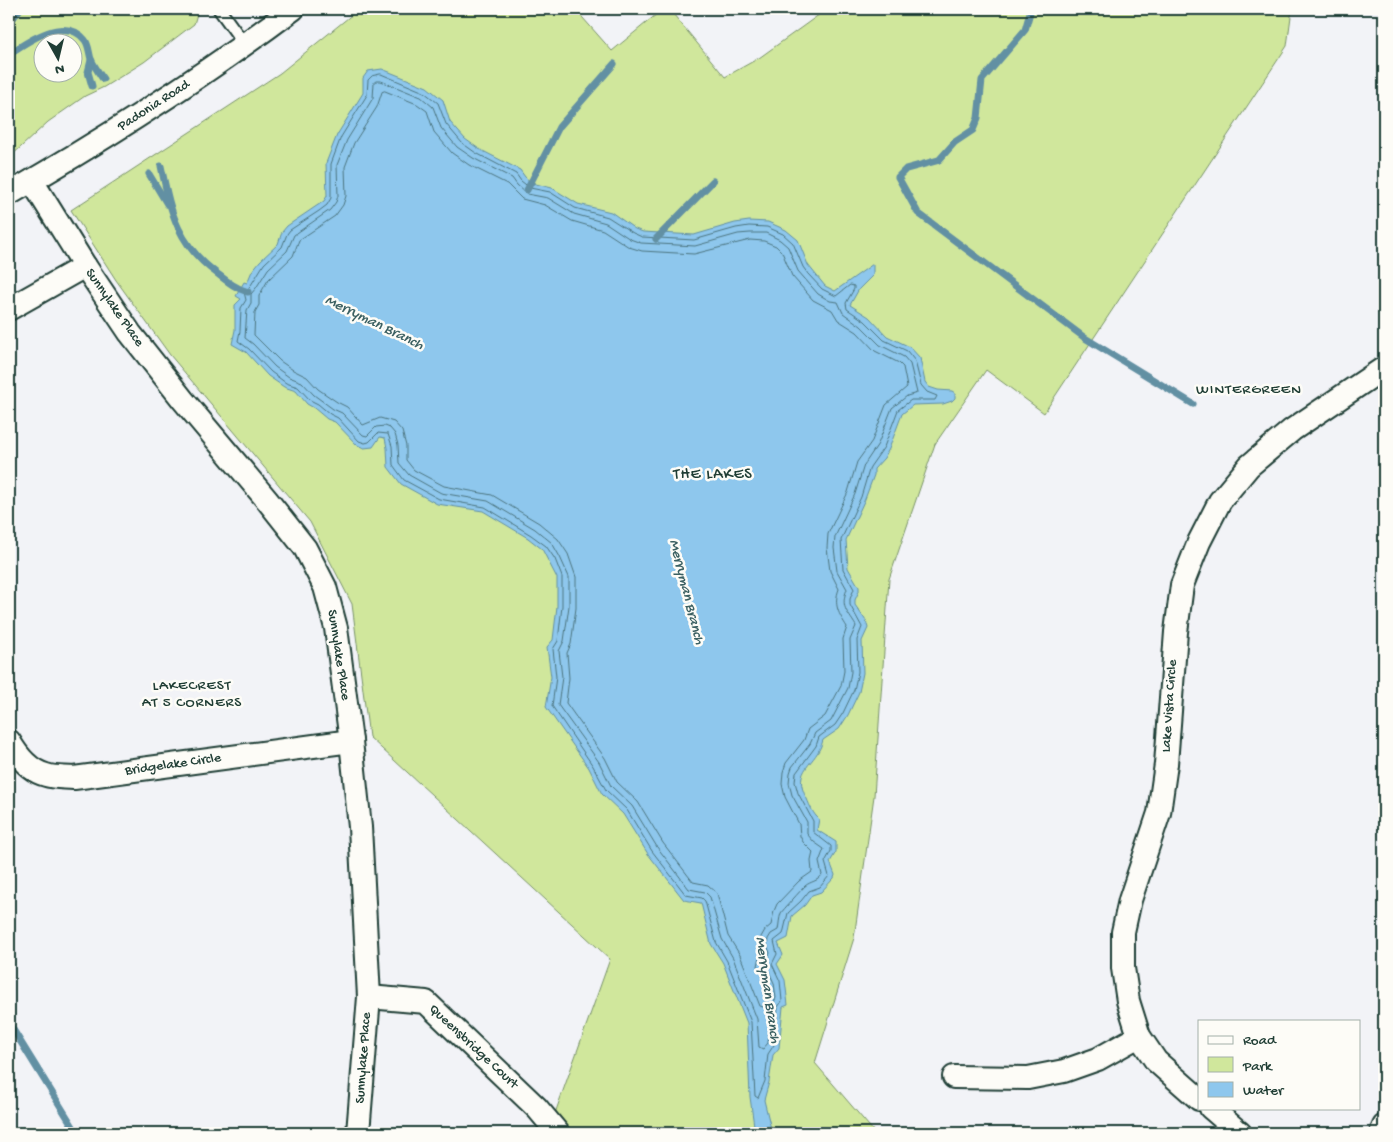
<svg xmlns="http://www.w3.org/2000/svg" width="1393" height="1142" font-family="'Gochi Hand',sans-serif">
<style>
.green{fill:#d0e79c;stroke:#789268;fill-rule:evenodd}
.water{fill:#8ec7ed;stroke:#6290a3}
.lines{fill:none;stroke-linecap:round;stroke-linejoin:round}
.shore{stroke:#4b747e;stroke-width:1}
.stream{stroke:#6290a3;stroke-width:7}
.lane-casing{stroke:#1f3d34;stroke-width:15}
.street-casing{stroke:#1f3d34;stroke-width:26}
.lane{stroke:#fdfcf7;stroke-width:11}
.street{stroke:#fdfcf7;stroke-width:22}
.labels{text-anchor:middle;dominant-baseline:central;stroke-width:5;stroke-linejoin:round;paint-order:stroke}
.street-label{font-size:14px;fill:#1f3d34;stroke:#fdfcf7}
.water-label{font-size:15px;font-style:italic;fill:#3b6062;stroke:#fdfcf7}
.neighbourhood-label{font-size:15px;letter-spacing:1px;fill:#1f3d34;stroke:#fdfcf7}
.quarter-label{font-size:16px;letter-spacing:1px;fill:#1f3d34;stroke:#fdfcf7}
</style>
<rect width="100%" height="100%" fill="#f2f3f7"/>
<filter id="ink" filterUnits="userSpaceOnUse"><feTurbulence type="fractalNoise" baseFrequency=".02" numOctaves="2"/><feDisplacementMap in="SourceGraphic" scale="10" xChannelSelector="R" yChannelSelector="G"/><feConvolveMatrix kernelMatrix="1 2 1 2 8 2 1 2 1" color-interpolation-filters="sRGB"/></filter>
<g filter="url(#ink)">
<g class="green">
<path d="M9,9H192L197,14L194,24L144,62L104,87L85,96L48,122L9,158ZM42,42H72V72H42Z"/>
<polygon points="359,9 575,9 612,51 663,9 669,9 725,77 759,58 827,9 1292,9 1287,46 1044,413 986,370 935,444 889,579 874,796 854,938 815,1063 875,1133 548,1133 610,959 369,737 352,604 310,522 170,355 116,280 71,210 280,73"/>
</g>
<path class="water" d="M382,69L427,87L443,100L450,122L465,139L479,149L520,170L525,177L532,183L552,188L578,204L611,212L635,229L643,232L694,235L735,223L749,221L768,222L786,230L798,240L808,265L825,286L835,291L873,264V275L859,289L850,305L869,317L887,336L910,347L920,358L925,382L929,387L938,390L952,391L955,393V398L952,401L943,404L913,405L902,414L889,449L884,458L874,469V475L865,499L846,540L848,568L859,587V591L855,600V605L866,621L868,628L862,641L863,673L859,692L848,715L839,729L823,740C817,765 790,769 807,799C810,806 813,814 819,819L817,830L836,842V852L830,862L835,875L834,878L821,892L812,895L805,905L792,916L788,938L778,943L783,955L777,964L785,980L788,1005L783,1007L779,1048L773,1055L769,1082L764,1100L772,1133H755L750,1097L747,1023L723,963L711,944L701,903L684,900L648,854L623,814L602,794L589,768L546,707L551,677L547,647L553,640L557,606V578L542,549L528,538L483,511L437,504L401,484L388,467L387,448L385,438L380,437L373,447L364,448L357,445L335,422L327,419L314,408L307,404L296,391L284,387L268,376L246,352L232,344L235,330V305L241,299L236,296L244,282L247,283L252,271L260,261L278,244L282,232L287,226L324,201L327,196L326,163L337,135L363,93V78L368,71Z"/>
<g class="lines">
<g class="shore">
<polygon points="381,74 424,92 438,103 446,124 462,143 476,153 516,174 521,181 530,188 550,192 575,208 608,217 633,233 642,237 694,240 736,228 749,226 767,227 783,234 793,243 803,267 808,274 822,289 836,296 850,285 854,286 854,289 846,303 847,309 865,321 884,340 907,351 915,361 921,385 927,392 937,396 935,400 911,400 898,410 884,447 870,467 861,497 841,540 843,569 854,589 850,599 850,605 862,627 857,640 858,672 854,690 843,713 835,725 819,737 816,746 796,773 795,782 798,793 813,821 813,832 831,846 831,851 825,862 829,876 820,887 809,891 801,901 788,913 783,934 774,941 777,954 772,964 780,981 782,1001 778,1007 774,1045 768,1054 765,1081 758,1098 755,1096 751,1022 727,961 716,942 705,901 702,898 686,895 652,851 627,810 606,790 593,766 552,706 556,677 553,649 558,641 562,606 562,577 555,559 546,546 531,535 485,507 439,499 404,480 393,465 392,446 388,434 378,433 369,442 365,443 359,441 338,418 330,414 318,404 310,400 298,387 286,383 271,372 249,349 238,341 240,331 241,308 246,300 244,292 251,285 264,264 282,247 287,234 290,230 319,211 327,205 331,198 331,164 341,137 367,95 368,80 372,76"/>
<path d="M376,81H381L421,97L433,107L441,128L457,147L473,158L512,178L517,185L527,194L548,198L574,214L606,223L630,239L641,243L695,246L738,234L750,233H766L780,240L788,247L798,271L818,294L830,301L838,302L843,313L861,326L880,345L904,357L910,364L917,393L907,396L892,408L878,444L864,465L855,494L835,537L834,548L837,571L847,589C840,607 847,611 856,626L850,640L851,672L848,688L831,721L815,733L810,744L792,767L790,773L789,783L792,795L807,822V834L814,842L824,849L819,862L822,875C817,882 811,881 805,886C802,889 782,911 781,913C779,919 779,925 778,930L771,934L768,939L767,945L770,953L766,965L774,983L776,998L772,1006L768,1043L763,1049L759,1047L757,1019L733,958L722,939L710,897L705,892L689,889L657,847L632,806L611,786L599,762L558,705L562,677L559,651L564,641L569,606V577L560,557L552,543L535,529L488,501L441,493L409,475L399,463L398,445L395,434L390,428L385,426L376,427L367,436L363,435L342,413L333,409L314,395L302,382L289,377L275,367L253,344L245,338L247,310L251,303V294L256,288L268,269L287,251L294,235L330,210L336,202L338,196L337,165L347,140L373,98L374,83Z"/>
<path d="M385,91L417,104L427,111L434,132L452,153L469,165L507,184L522,199L545,205L572,221L603,230L629,247L642,251L694,254L750,240L764,241L776,246L782,252L792,276L813,300L832,310L838,320L857,332L875,351L899,363L903,367L907,387L886,405L872,441L857,462L848,492L828,534L827,548L830,571L839,589C833,605 839,614 847,627L843,639L844,671L841,686L825,716L808,729L804,740L786,763L783,772L782,784L785,797L799,824L800,836L803,842L813,852L811,861L812,872L799,881L777,904L774,911L771,925L765,930L761,937L760,944L761,952L758,966L767,986L768,996L763,1007L760,1006L740,955L728,936L717,893L708,885L693,882L663,843L638,802L617,782L605,758L566,703L569,678L567,653L571,644L576,608V577L568,554L558,539L539,523L492,495L444,486L414,470L406,460V446L402,431L394,422L380,418L363,425L347,407L337,402L318,389L307,377L293,370L280,361L254,335L255,312L259,305V296L268,280L293,256L299,240L335,216L343,205L346,196L345,167L354,143L377,107L382,92Z"/>
</g>
<g class="stream">
<polyline points="1031,9 1025,30 982,80 978,118 973,130 955,142 939,160 906,169 898,177 918,213 1085,338 1193,404"/>
<polyline points="9,19 14,17 20,9"/>
<path d="M9,54C28,41 65,15 85,40C89,45 89,53 91,59C94,66 99,73 103,79"/>
<polyline points="91,60 88,72 92,86"/>
<path d="M161,166C171,213 177,245 219,275C228,282 237,289 248,292"/>
<polyline points="149,174 167,204"/>
<polyline points="527,190 559,127 614,64"/>
<polyline points="656,239 713,181"/>
<polyline points="9,1023 77,1133"/>
</g>
<defs>
<polyline id="lane" points="219,9 245,45"/>
<g id="street">
<polyline points="32,181 85,266 130,333 183,400 267,500 305,548 325,587 336,628 351,741 360,827 369,997 358,1133"/>
<path d="M9,194C107,138 202,77 293,9"/>
<polyline points="9,309 85,266"/>
<path d="M9,741C17,755 30,771 46,775C55,778 65,777 74,778L351,741"/>
<polyline points="369,997 426,1002 537,1108 558,1133"/>
<polyline points="954,1077 1028,1078 1064,1071 1098,1059 1139,1036"/>
<polyline points="1199,1099 1156,1061 1139,1036 1128,1001 1123,968 1123,932 1130,900 1159,813 1166,764 1176,632 1182,585 1199,542 1220,501 1249,466 1292,430 1384,368"/>
<polyline points="1211,1108 1240,1133"/>
<polyline points="1381,1133 1384,1126"/>
</g>
</defs>
<use href="#lane" class="lane-casing"/>
<use href="#street" class="street-casing"/>
<use href="#lane" class="lane"/>
<use href="#street" class="street"/>
</g>
</g>
<g class="labels">
<g class="street-label">
<text transform="translate(154 106) rotate(-33)">Padonia Road</text>
<text transform="translate(114 308) rotate(55)">Sunnylake Place</text>
<text transform="translate(338 655) rotate(81)">Sunnylake Place</text>
<text transform="translate(1170 706) rotate(-86)">Lake Vista Circle</text>
<text transform="translate(173 765) rotate(-8)">Bridgelake Circle</text>
<text transform="translate(473 1047) rotate(43)">Queensbridge Court</text>
<text transform="translate(364 1058) rotate(-86)">Sunnylake Place</text>
</g>
<g class="water-label">
<text transform="translate(374 323) rotate(26)">Merryman Branch</text>
<text transform="translate(686 592) rotate(76)">Merryman Branch</text>
<text transform="translate(767 990) rotate(82)">Merryman Branch</text>
</g>
<g class="neighbourhood-label">
<text x="1249" y="390">WINTERGREEN</text>
<text x="192" y="686">LAKECREST<tspan x="192" dy="17">AT 5 CORNERS</tspan></text>
</g>
<g class="quarter-label">
<text x="713" y="475">THE LAKES</text>
</g>
</g>
<rect width="1393" height="1142" fill="none" stroke="#fdfcf7" stroke-width="30"/>
<rect x="15" y="15" width="1363" height="1112" fill="none" stroke="#1f3d34" stroke-width="2" filter="url(#ink)"/>
<rect x="1198" y="1020" width="162" height="90" fill="#fdfcf7" stroke="#a4b0a9"/>
<rect x="1208" y="1036" width="25" height="8" fill="#fdfcf7" stroke="#a4b0a9"/>
<text x="1243" y="1044" font-size="15" fill="#1f3d34">Road</text>
<rect x="1208" y="1057" width="25" height="15" fill="#d0e79c" stroke="#a4b0a9"/>
<text x="1243" y="1070" font-size="15" fill="#1f3d34">Park</text>
<rect x="1208" y="1082" width="25" height="15" fill="#8ec7ed" stroke="#a4b0a9"/>
<text x="1243" y="1094" font-size="15" fill="#1f3d34">Water</text>
<g transform="translate(58 58) rotate(172)"><circle r="24" fill="#fdfcf7" stroke="#a4b0a9"/>
<path d="M0-4L9 19L0 12L-9 19Z" fill="#1f3d34"/>
<text y="-8" font-size="14" font-weight="bold" text-anchor="middle" fill="#1f3d34">N</text>
</g>
</svg>
